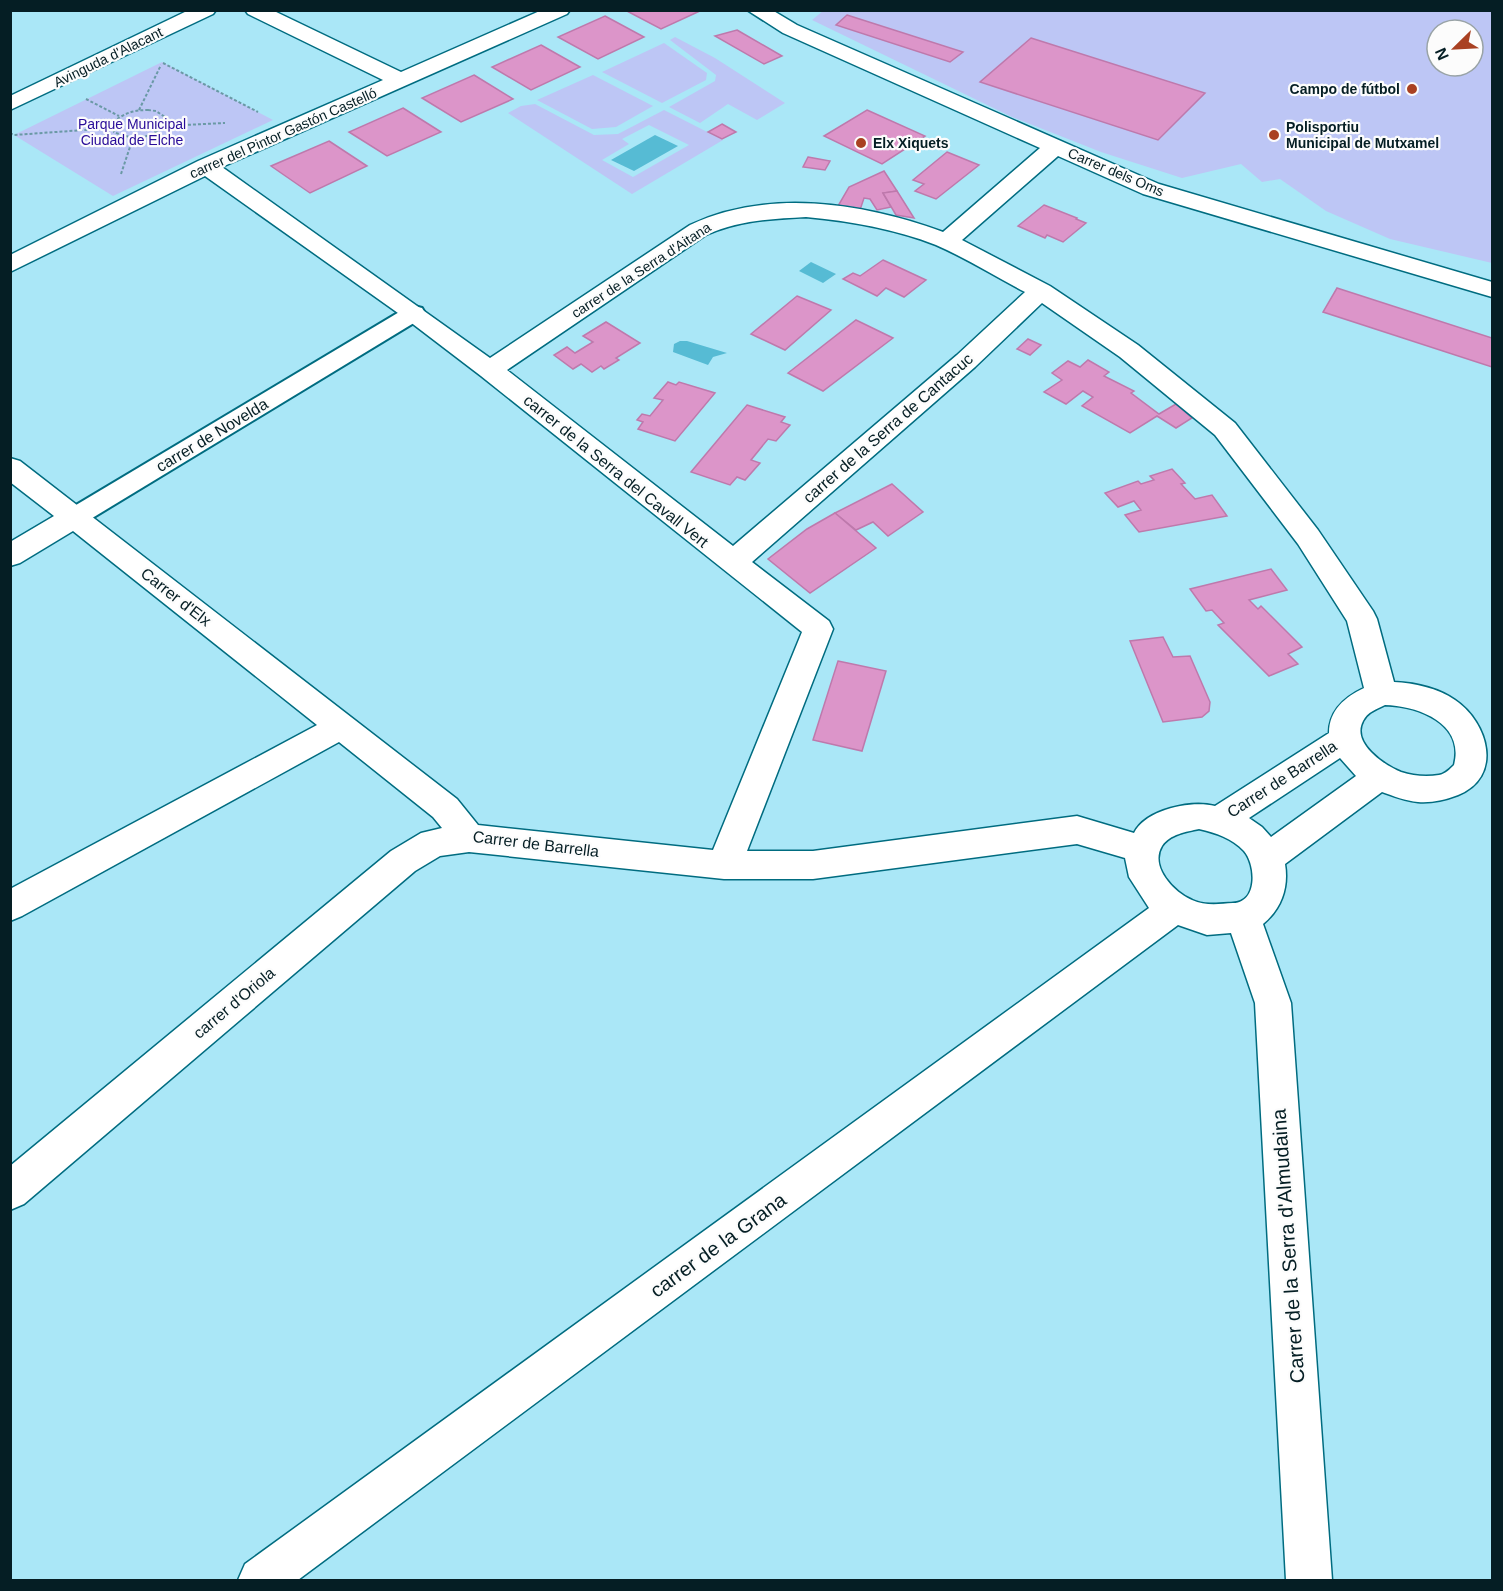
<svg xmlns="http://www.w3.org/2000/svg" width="1503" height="1591" font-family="Arial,sans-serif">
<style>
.green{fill:#bdc6f5;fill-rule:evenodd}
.water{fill:#56bbd4}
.building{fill:#dc95c9;stroke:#be79ac;stroke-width:1.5}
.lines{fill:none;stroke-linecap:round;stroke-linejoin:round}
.pedestrian-casing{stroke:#006c80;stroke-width:4}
.minor-casing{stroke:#006c80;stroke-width:3}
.tertiary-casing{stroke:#006c80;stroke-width:3}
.path{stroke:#6a99a5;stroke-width:2;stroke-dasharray:3 2;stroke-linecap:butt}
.pedestrian{fill:#fff;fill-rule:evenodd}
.minor{fill:#fff;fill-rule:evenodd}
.tertiary{fill:#fff;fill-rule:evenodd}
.poi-dot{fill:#a94122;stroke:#fcfcfc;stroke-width:2}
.labels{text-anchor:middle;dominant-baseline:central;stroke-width:4.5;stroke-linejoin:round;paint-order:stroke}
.far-street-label{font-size:14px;fill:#051e24;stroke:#fcfcfc}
.far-poi-label{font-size:14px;font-weight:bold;fill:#051e24;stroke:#fcfcfc;text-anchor:start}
.far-park-label{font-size:14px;fill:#290c98;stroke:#fcfcfc}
.street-label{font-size:16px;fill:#051e24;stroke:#fcfcfc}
.near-street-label{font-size:20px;fill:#051e24;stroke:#fcfcfc}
</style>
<rect width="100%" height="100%" fill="#aae7f7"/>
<g class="green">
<path d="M824,10L1492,11V263L1390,239L1326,211L1280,179L1262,182L1241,164L1182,178L1101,152L1012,117L812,20ZM1437,30H1473V66H1437Z"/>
<polygon points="675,37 715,58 785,103 757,120 728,104 700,123 669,107 715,81 716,75 670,40"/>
<polygon points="664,43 707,73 706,80 662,103 602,72"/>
<polygon points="162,62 273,120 113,196 14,135"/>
<polygon points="593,75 653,106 616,127 592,129 537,100"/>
<path d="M535,104L594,135L618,134L664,110L723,140L632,194L508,113L521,106ZM649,125L689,145L633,177L602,160L629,144L622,139Z"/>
</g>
<g class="water">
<polygon points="655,135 678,146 634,171 611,160"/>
<polygon points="811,262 836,274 823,283 799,271"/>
<polygon points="680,341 687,341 727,353 713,357 708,365 673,352 674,344"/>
</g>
<g class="building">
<polygon points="625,10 702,10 661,29"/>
<polygon points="847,15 963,52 950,62 836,25"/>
<polygon points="605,16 644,37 598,59 558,37"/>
<polygon points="737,30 782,56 764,64 715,36"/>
<polygon points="1031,38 1205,93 1158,140 980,82"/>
<polygon points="541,45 580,67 531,90 492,67"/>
<polygon points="474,75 513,99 461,122 422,98"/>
<polygon points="403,108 441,132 387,156 349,132"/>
<polygon points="867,110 925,136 882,164 824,136"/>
<polygon points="722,124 736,132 722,139 708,132"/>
<polygon points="329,141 367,166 310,193 271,166"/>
<polygon points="947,152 979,165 936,199 915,191 924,184 913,180"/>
<polygon points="808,157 830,161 825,170 803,167"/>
<polygon points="884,171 897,191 883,193 891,207 877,210 870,199 864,198 860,210 838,206 849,187"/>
<polygon points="897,191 914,218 896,215 883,193"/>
<polygon points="1044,205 1077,218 1076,219 1086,223 1063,242 1047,235 1045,238 1018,226"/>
<polygon points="883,260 926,280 904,297 886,288 877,296 843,279 853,273 860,276"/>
<polygon points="1337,288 1492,338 1492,367 1323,312"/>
<polygon points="797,296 831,310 785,350 751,334"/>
<polygon points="856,320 893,338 823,391 788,373"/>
<polygon points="606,322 640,343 616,358 619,360 604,369 601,366 592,372 581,364 573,369 554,355 567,347 575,353 593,342 583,336"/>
<polygon points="1028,339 1041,345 1030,355 1017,349"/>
<polygon points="1088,360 1109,372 1104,376 1134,391 1131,393 1159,414 1176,404 1192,418 1176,428 1157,416 1130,433 1082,406 1093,397 1083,391 1066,404 1044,392 1062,380 1052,373 1068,361 1080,367"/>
<polygon points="668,382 676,385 679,382 715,393 675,441 638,429 643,422 637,420 642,414 650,416 663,400 654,398"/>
<polygon points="747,405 785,417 781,422 790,425 776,441 768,439 751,460 760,463 745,480 737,477 730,485 691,472"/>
<polygon points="1172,469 1185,483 1181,484 1195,499 1212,495 1227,516 1139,532 1125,515 1141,510 1134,501 1118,507 1105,493 1138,481 1141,484 1154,480 1150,476"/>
<polygon points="892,484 923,512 888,536 873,522 856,530 835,513"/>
<polygon points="835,513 876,548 810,593 768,559 807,529"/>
<polygon points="1271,569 1287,590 1249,600 1258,609 1261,606 1302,647 1288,654 1298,664 1269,676 1218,625 1224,623 1212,610 1206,611 1190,589"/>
<polygon points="1163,637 1173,657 1190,656 1210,702 1209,711 1202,717 1163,722 1130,641"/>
<polygon points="838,661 886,671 862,751 813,740"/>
</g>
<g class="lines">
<defs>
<polygon id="pedestrian" points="414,306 422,308 425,313 422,318 84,523 75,525 66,523 63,517 66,511 406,308"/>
<path id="minor" d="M245,10H272L401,72L542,10H570L567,14L222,167L490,358L690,225C768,188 864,203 943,232L1040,148L783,33L747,10H772L797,25L1159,184L1492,282V297L1143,194L1058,156L962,240L1050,286L1138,345L1235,423L1318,530L1373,611L1377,619L1394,682C1414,683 1438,688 1455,700C1489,723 1503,777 1458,795C1445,800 1432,803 1418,802C1406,801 1393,796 1382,792L1285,864C1289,888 1281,909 1263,924L1291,1003L1332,1580H1286L1255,1003L1231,933L1207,935L1178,925L298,1580H238L245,1564L1149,908L1129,877L1125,858L1077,844L813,879H724L469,852L440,856L415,871L24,1204L10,1210V1166L391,851L421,833L442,828L433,817L339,742L22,916L10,921V889L317,725L73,531L20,563L10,566V542L54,516L10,482V458L20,461L457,799L478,825L713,850L802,632L481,376L405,318L205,176L10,272V255L198,161L383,80L248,14ZM806,217C850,221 895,229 936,245C966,258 996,277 1025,292L957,355L733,546L507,370L706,235C739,220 771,219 806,217ZM1042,303L1120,357L1215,435L1298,544L1347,621L1364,688C1345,697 1329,710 1329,733L1215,806C1192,800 1146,809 1134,833L1077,816L813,851H747L833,629L829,621L752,562L975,367ZM1385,705C1418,706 1465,723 1454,765C1450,769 1445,774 1439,775C1427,777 1413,776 1401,772C1384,765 1351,743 1363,721C1367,712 1377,709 1385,705ZM1340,758L1356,776L1271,837L1262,827L1249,818ZM1199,829C1216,833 1232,838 1244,851C1256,865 1258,902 1233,903C1219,904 1205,906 1192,900C1175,893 1149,867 1162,846C1170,834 1186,832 1199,829Z"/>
<polygon id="tertiary" points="189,10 216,10 213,14 10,110 10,96"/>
</defs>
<use href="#pedestrian" class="pedestrian-casing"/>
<use href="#minor" class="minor-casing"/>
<use href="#tertiary" class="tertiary-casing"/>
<g class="path">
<polyline points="163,63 258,112"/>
<polyline points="86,99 119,116"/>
<polyline points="139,110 161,65"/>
<path d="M148,110L156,111L165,117C160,140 132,141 114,132L113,123C123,113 134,110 148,110Z"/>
<polyline points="163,126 225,123"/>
<polyline points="10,133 14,135 112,128"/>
<polyline points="152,135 174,147"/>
<polyline points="121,174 133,138"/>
</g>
<use href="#pedestrian" class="pedestrian"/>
<use href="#minor" class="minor"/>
<use href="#tertiary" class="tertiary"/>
</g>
<g class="poi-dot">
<circle cx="1412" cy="89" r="6"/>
<circle cx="1274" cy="135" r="6"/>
<circle cx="861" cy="143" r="6"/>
</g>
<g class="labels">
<g class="far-street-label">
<text transform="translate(108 57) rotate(-26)">Avinguda d'Alacant</text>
<text transform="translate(283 133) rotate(-24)">carrer del Pintor Gastón Castelló</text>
<text transform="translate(1116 172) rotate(23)">Carrer dels Oms</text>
<text transform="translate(641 270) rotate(-33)">carrer de la Serra d'Aitana</text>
</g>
<g class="far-poi-label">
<text x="1400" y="89" text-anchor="end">Campo de fútbol</text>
<text x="1286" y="127">Polisportiu<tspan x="1286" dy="16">Municipal de Mutxamel</tspan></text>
<text x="873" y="143">Elx Xiquets</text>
</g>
<g class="far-park-label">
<text x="132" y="124">Parque Municipal<tspan x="132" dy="16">Ciudad de Elche</tspan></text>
</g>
<g class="street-label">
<text transform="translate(888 428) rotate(-41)">carrer de la Serra de Cantacuc</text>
<text transform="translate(212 435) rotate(-31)">carrer de Novelda</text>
<text transform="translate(616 471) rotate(39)">carrer de la Serra del Cavall Vert</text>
<text transform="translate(176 597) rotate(38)">Carrer d'Elx</text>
<text transform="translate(1282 779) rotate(-33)">Carrer de Barrella</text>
<text transform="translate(536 844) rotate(7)">Carrer de Barrella</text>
<text transform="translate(234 1003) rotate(-40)">carrer d'Oriola</text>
</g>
<g class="near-street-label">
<text transform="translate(718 1245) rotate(-36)">carrer de la Grana</text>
<text transform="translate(1288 1246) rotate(-94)">Carrer de la Serra d'Almudaina</text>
</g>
</g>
<rect width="1503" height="1591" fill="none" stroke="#051e24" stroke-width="24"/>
<g transform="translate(1455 48) rotate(246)"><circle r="28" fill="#fcfcfc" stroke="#99a3a6" stroke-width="1.5"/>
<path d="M0-4.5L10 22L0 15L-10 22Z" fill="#a94122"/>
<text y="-9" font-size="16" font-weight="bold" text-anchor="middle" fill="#051e24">N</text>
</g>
</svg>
